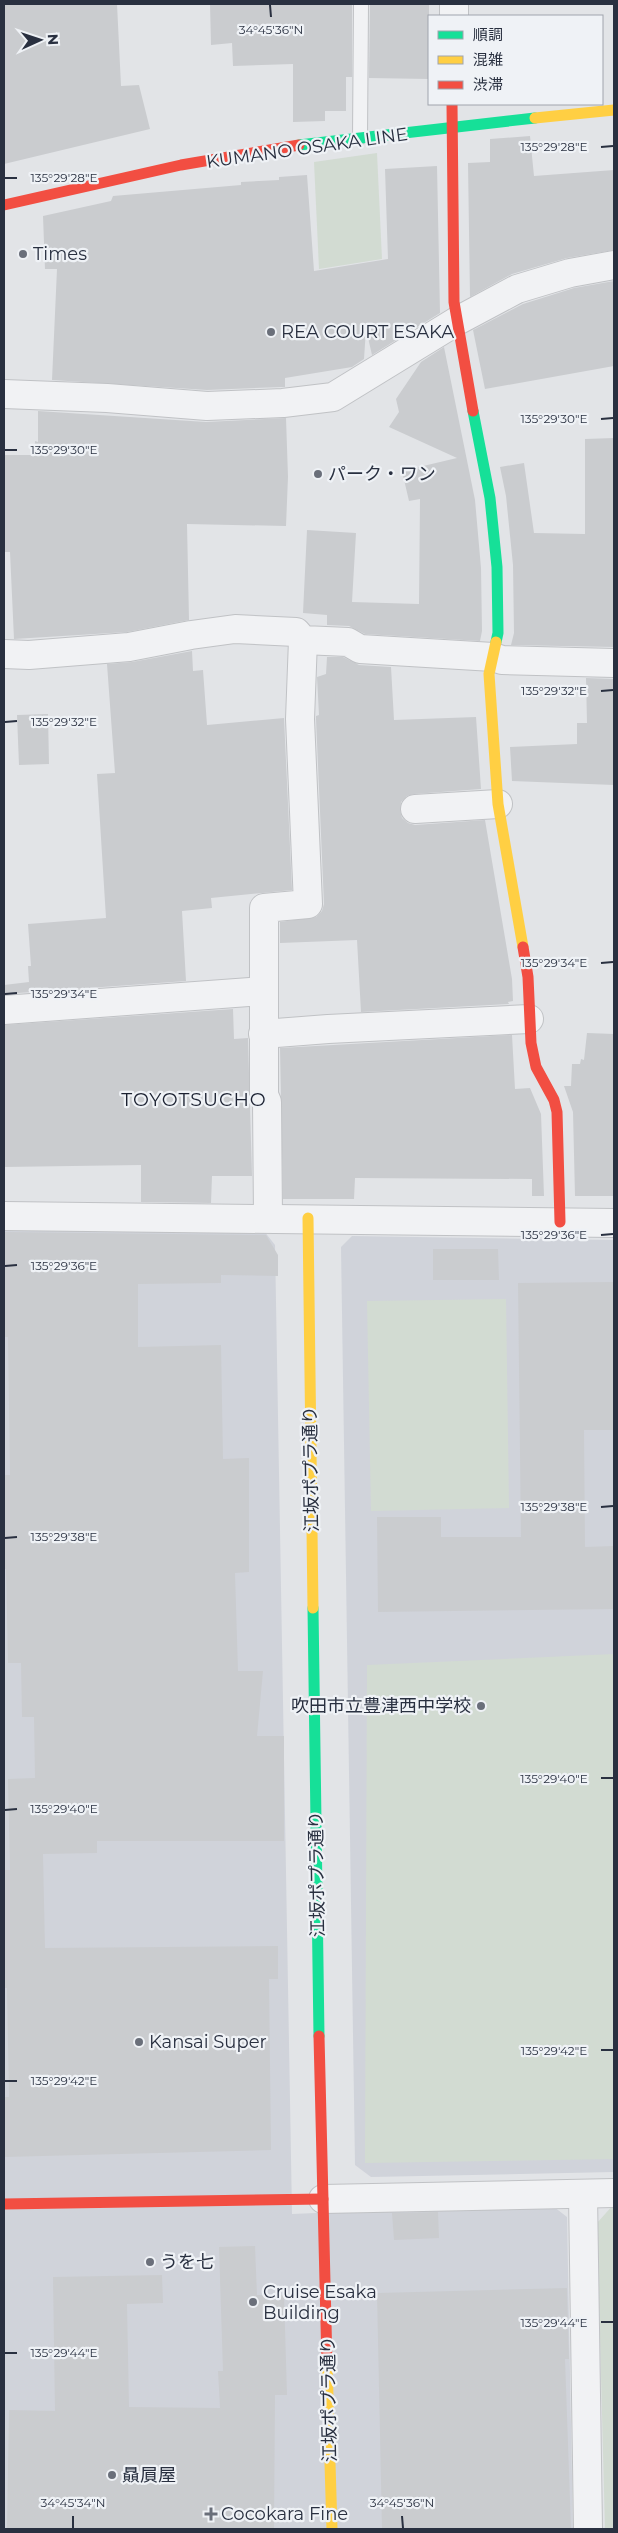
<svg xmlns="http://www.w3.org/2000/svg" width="618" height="2533" font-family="Montserrat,'Noto Sans JP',sans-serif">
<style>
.built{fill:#d0d3da}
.green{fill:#d2dbd2}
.building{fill:#cacccf}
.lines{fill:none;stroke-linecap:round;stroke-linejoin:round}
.lane-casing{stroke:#c0c2c5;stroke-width:16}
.street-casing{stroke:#c0c2c5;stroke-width:30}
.lane{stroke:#f1f2f4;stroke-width:14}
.street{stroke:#f1f2f4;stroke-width:28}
.fast{stroke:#16e098;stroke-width:11}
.slow{stroke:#ffcf43;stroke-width:11}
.jam{stroke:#f24e42;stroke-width:11}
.ticks{fill:none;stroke:#293040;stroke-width:2}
.poi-dot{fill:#6a6f7a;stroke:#eff2f6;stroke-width:2}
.labels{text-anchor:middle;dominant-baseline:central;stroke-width:4.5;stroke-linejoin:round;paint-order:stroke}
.street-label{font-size:18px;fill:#293040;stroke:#eff2f6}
.poi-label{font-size:18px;fill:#293040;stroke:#eff2f6;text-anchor:start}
.neighbourhood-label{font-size:19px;letter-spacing:1px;fill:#1b2131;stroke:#eff2f6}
.ticks-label{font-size:12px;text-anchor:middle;fill:#293040;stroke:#eff2f6;stroke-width:4.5;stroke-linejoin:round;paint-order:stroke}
</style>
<rect width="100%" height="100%" fill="#e2e4e7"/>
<g class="built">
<polygon points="4,1226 264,1231 275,1245 292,2214 549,2203 567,2217 573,2529 4,2529"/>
<polygon points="352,1236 614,1240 614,2172 371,2177 355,2165 341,1247"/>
</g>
<g class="green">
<polygon points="377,153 382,259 319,269 314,162"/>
<polygon points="506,1299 509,1508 371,1511 367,1301"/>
<polygon points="614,1654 614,2159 365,2163 367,1665"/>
<polygon points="614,2204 614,2529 605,2529 597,2223"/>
</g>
<g class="building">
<polygon points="4,4 117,4 121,86 139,85 150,129 4,164"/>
<polygon points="210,4 352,4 352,77 346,77 346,111 325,111 325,121 293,122 293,64 233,66 232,43 211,45"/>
<polygon points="370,4 429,4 429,79 369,78"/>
<polygon points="530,136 534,176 614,170 614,250 567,258 512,274 470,297 468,163 490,162 490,139"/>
<polygon points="437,166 440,313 372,355 366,329 364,359 352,367 285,378 285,387 282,387 207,390 52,380 57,269 45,269 43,216 111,201 113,196 241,185 241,182 279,180 279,177 307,175 314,271 388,259 385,169"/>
<polygon points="614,281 614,366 485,389 473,330 523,304 574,288"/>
<polygon points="444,347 475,500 481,568 482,631 480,641 365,634 349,626 327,625 327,615 303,613 307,530 356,533 352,602 419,604 420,499 409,501 402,471 457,458 389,427 399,412 396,399 421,362"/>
<polygon points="38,411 206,422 286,418 288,477 286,526 187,524 189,620 127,632 14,639 10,552 4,552 4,455 35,455 35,441 38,442"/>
<polygon points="614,438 614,647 511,645 514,633 513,565 506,496 500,467 524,463 534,533 585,534 585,439"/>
<polygon points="192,651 193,671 203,670 207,725 284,718 292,890 211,898 212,908 182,911 186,981 4,994 4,985 29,982 28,966 31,966 28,924 106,918 97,774 115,773 107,664 132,662"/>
<polygon points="327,657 343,657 359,665 391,667 394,720 476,717 481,789 414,794 407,796 401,802 400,810 402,818 408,823 415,825 485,820 512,979 513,1001 508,1002 509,1004 361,1012 357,940 280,943 280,922 316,917 322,911 324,904 316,719 316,716 319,715 317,677 326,674"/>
<polygon points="586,678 614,679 614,785 512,781 510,747 577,744 577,723 587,723"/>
<polygon points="48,714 49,764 19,765 17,715"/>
<polygon points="233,1009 234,1039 248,1038 252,1176 212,1176 211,1203 141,1202 141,1165 4,1167 4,1025"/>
<polygon points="587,1033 614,1034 614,1196 575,1196 573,1112 564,1086 571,1086 572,1064 580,1064 581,1059 584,1060"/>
<polygon points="512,1035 515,1089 530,1088 541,1114 544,1196 532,1196 532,1179 355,1178 354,1199 283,1199 280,1048"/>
<polygon points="4,1232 266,1235 278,1255 278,1276 221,1275 221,1283 138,1284 138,1347 221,1345 223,1459 249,1458 249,1572 235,1573 238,1671 263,1671 257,1736 284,1736 284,1841 97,1841 97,1853 43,1854 45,1948 278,1946 278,1979 269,1979 271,2150 4,2157 4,2097 9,2097 7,1988 4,1988 4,1870 10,1870 8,1779 35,1778 34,1717 22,1717 21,1663 8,1663 6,1569 4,1569 4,1475 10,1475 8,1337 4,1337"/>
<polygon points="433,1249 498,1249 499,1280 433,1280"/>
<polygon points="614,1282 614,1430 584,1430 585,1547 614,1546 614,1609 378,1612 377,1517 441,1517 441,1537 521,1537 518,1283"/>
<polygon points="438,2212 439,2238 394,2240 392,2213"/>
<polygon points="255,2246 257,2295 284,2295 287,2395 275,2395 274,2529 7,2529 9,2410 55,2411 53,2277 162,2275 163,2303 127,2304 129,2407 220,2408 218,2371 223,2371 219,2247"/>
<polygon points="567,2288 569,2359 565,2359 571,2529 382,2529 377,2293"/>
</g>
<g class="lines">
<defs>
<polyline id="lane" points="360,137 361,4"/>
<g id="street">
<polyline points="454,16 454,4"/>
<polyline points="4,394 107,398 207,406 283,403 333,397 457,321 517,289 570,273 614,265"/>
<polyline points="4,654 29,655 129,647 191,635 235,629 296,632 303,640 348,642 360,649 493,657 502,660 614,663"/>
<polyline points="415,809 498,804"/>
<polyline points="4,1010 263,991"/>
<polyline points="263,1034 328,1029 529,1019"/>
<polyline points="4,1216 614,1223"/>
<polyline points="268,1218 267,1102 264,1095 264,908 308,904 300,719 303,640"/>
<polyline points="583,2194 588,2529"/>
<polyline points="323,2199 614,2193"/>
</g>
</defs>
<use href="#lane" class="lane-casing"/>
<use href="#street" class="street-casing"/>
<use href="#lane" class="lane"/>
<use href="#street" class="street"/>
<g class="fast">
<polyline points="299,145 535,118"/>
<polyline points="473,411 490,498 497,567 498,633 496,642"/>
<polyline points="313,1608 319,2036"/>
</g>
<g class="slow">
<polyline points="535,118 614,110"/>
<polyline points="496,642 489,674 498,804 523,947"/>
<polyline points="308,1218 313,1608"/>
<polyline points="327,2364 332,2529"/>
</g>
<g class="jam">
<polyline points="452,104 454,302 473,411"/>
<polyline points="4,205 181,165 299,145"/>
<polyline points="523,947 528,977 531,1043 536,1067 554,1100 557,1112 560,1222"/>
<polyline points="319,2036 327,2364"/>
<polyline points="4,2204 323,2199"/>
</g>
</g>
<path class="ticks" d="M270,5L271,17M601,147L613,146M5,178H17M601,419L613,418M5,450H17M601,691L613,690M5,722L17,721M601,963L613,962M5,994L17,993M601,1235L613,1234M5,1266L17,1265M601,1507L613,1506M5,1538L17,1537M601,1778H613M5,1810L17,1809M601,2050H613M5,2081H17M601,2322H613M5,2353H17M73,2516V2528M402,2516L403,2528"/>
<g class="poi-dot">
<circle cx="23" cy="254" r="5"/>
<circle cx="271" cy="332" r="5"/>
<circle cx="318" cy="474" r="5"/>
<circle cx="481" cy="1706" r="5"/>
<circle cx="139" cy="2042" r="5"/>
<circle cx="150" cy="2262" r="5"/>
<circle cx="253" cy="2302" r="5"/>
<circle cx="112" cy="2475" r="5"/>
<path d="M208.5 2506.5h5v5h5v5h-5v5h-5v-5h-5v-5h5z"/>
</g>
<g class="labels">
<g class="street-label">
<text transform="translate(307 148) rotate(-8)">KUMANO OSAKA LINE</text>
<text transform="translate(311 1469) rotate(-91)">江坂ポプラ通り</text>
<text transform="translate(317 1874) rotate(-91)">江坂ポプラ通り</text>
<text transform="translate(329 2399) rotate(-91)">江坂ポプラ通り</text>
</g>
<g class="poi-label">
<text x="33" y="254">Times</text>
<text x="281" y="332">REA COURT ESAKA</text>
<text x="328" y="474">パーク・ワン</text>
<text x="471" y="1706" text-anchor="end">吹田市立豊津西中学校</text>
<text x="149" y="2042">Kansai Super</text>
<text x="160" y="2262">うを七</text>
<text x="263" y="2292">Cruise Esaka<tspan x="263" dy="21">Building</tspan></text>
<text x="122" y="2475">贔屓屋</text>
<text x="221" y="2514">Cocokara Fine</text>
</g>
<g class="neighbourhood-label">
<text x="194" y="1099">TOYOTSUCHO</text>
</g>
</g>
<g class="ticks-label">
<text x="271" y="34">34°45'36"N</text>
<text x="554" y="151">135°29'28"E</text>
<text x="64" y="182">135°29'28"E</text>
<text x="554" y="423">135°29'30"E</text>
<text x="64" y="454">135°29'30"E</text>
<text x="554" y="695">135°29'32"E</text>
<text x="64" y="726">135°29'32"E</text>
<text x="554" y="967">135°29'34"E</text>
<text x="64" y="998">135°29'34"E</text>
<text x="554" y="1239">135°29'36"E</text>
<text x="64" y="1270">135°29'36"E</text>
<text x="554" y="1511">135°29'38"E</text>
<text x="64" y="1541">135°29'38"E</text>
<text x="554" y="1783">135°29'40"E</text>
<text x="64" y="1813">135°29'40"E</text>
<text x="554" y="2055">135°29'42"E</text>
<text x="64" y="2085">135°29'42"E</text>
<text x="554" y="2327">135°29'44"E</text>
<text x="64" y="2357">135°29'44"E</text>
<text x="73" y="2507">34°45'34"N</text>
<text x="402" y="2507">34°45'36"N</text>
</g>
<rect width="618" height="2533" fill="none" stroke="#293040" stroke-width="10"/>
<rect x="428" y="15" width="175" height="90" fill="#eff2f6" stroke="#a0a4ad"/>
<rect x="438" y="31" width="25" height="8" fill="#16e098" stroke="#a0a4ad"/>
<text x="473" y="40" font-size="15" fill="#293040">順調</text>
<rect x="438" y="56" width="25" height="8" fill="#ffcf43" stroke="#a0a4ad"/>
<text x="473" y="65" font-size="15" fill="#293040">混雑</text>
<rect x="438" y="81" width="25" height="8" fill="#f24e42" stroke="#a0a4ad"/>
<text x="473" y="90" font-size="15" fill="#293040">渋滞</text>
<g transform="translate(40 40) rotate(87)" stroke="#eff2f6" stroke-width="4" paint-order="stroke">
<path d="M0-4L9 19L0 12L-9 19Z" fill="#293040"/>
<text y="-8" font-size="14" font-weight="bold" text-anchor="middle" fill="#293040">N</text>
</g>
</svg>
